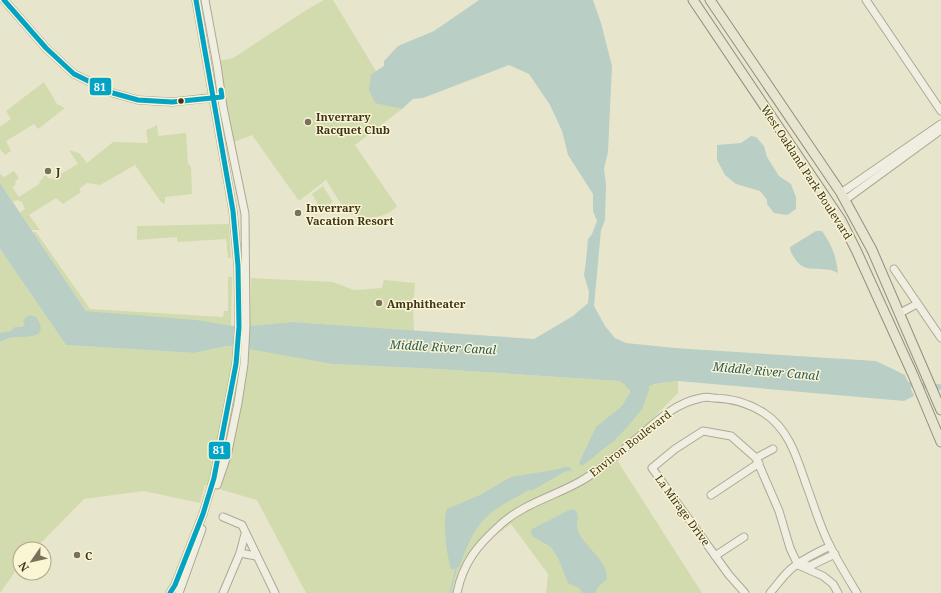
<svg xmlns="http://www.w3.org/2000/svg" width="941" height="593" font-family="'Noto Serif',serif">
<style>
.green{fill:#d2dbae}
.water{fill:#b9cfc5}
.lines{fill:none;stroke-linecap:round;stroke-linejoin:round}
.stream{stroke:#b9cfc5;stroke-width:1.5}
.canal{stroke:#b9cfc5;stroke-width:5.5}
.minor-casing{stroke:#ada896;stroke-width:9}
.major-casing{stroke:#938e7d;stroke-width:11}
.minor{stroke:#efeee0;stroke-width:7}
.major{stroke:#e7e4d0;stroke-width:9}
.bus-1-casing{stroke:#faf5d2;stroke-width:8}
.bus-1{stroke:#03a3c5;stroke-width:5}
.bus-dot{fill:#3e331c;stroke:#faf5d2;stroke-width:1.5}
.poi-dot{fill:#7a715a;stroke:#faf5d2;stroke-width:1.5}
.labels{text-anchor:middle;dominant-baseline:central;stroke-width:3;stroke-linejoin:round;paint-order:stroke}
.poi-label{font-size:11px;font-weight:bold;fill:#3e331c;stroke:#faf5d2;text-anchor:start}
.street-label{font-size:11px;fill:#3e331c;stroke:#faf5d2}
.water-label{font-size:12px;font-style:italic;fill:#2a595f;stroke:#faf5d2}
.line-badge{stroke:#faf5d2;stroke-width:1.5}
.badge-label{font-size:11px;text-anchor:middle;font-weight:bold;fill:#fff}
</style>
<rect width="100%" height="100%" fill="#e8e5cd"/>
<g class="green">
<path d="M324,0H333L376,71L371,74L375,102L402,109L355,145L397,206C386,218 369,220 355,215C354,215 349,214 349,214C344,210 330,186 326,180L299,201L252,135L234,142L227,107L220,61L233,58L308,9Z"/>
<polygon points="44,82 57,104 65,108 38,129 34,124 6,141 11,151 5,155 0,149 0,127 11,119 6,111"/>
<polygon points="157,124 158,136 186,133 188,163 191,167 192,194 165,197 165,204 161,202 135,165 100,185 87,183 79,189 81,192 63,204 56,198 29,215 40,230 32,230 20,213 25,209 22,202 17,200 13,202 0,183 0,174 4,177 14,171 19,178 15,181 16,184 12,187 19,197 39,184 40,181 43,178 43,177 46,175 49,179 51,178 52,179 58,174 59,175 78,164 69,150 79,153 87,163 113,142 148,143 146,130 154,127"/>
<polygon points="323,186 333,202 327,206 319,206 312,194"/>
<polygon points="229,224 231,258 228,258 226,239 177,242 177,237 137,240 137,226"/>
<polygon points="33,232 36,232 90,309 223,317 224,311 228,311 228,277 232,277 231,326 86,311"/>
<path d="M0,249L66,345L194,353L227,346L248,348L332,364L437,369L619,381C637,390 659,383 678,381V393L615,457L702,593H546L548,574L511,524L490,539L459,576L457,593H306L257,500L205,485L200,503L144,491L84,499L35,549H20V565L0,593Z"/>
<polygon points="251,278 333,282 354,290 382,288 384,280 415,283 413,308 414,331 293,322 250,329"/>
</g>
<g class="water">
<polygon points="479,0 593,0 601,23 612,66 608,152 604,169 606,185 605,220 601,230 594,306 605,326 615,338 626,343 675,348 876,361 905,375 914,396 904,401 678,381 655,384 649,386 649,390 642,409 629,425 615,440 582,466 579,463 596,427 622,406 630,393 630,390 626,387 626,385 619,381 437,369 332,364 238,347 227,346 194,353 66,345 0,249 0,183 86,311 196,320 240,327 293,322 534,339 573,316 588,303 589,292 584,275 586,261 588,239 592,234 597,221 593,211 593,194 568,155 562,131 550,105 529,74 509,65 423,98 413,99 402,109 375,103 369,90 371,74 384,66 384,61 398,46 434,31"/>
<polygon points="751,136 756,137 764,146 767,157 779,176 791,184 796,197 796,209 787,215 774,213 767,204 767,200 760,191 736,184 725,175 717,160 717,145 741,143"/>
<path d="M816,231H822C832,245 836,256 838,273C822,264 806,276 795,259C792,254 790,252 790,247Z"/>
<path d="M30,315L36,317C53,342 20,335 9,338C6,339 3,341 0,342V333L11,331L15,327H22L25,325L23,321L25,318Z"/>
<path d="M563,467H570L572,471H566L533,490H529C518,496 507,502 496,509C477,522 467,544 460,566L456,569H451C447,556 442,522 447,509L480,495L511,477L559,469Z"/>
<path d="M571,509L575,510C581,517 575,524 578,531C586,549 607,559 607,579L598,587L595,593H583L579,588L568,583L558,558L551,547L532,536L531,532L532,529Z"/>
</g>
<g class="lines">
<polyline class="stream" points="450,593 456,569"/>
<polyline class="canal" points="901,384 941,387"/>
<defs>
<g id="minor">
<polyline points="4,0 46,48 74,74 113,93 138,100 172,102 218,97"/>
<polyline points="205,0 217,65 223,107 245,214 246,326 244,364 238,403 227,456 217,485"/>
<polyline points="866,0 941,111"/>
<polyline points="841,193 941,124"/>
<polyline points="845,200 941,130"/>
<polyline points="894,269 941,338"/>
<polyline points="900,313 917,304"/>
<polyline points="756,458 773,449"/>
<polyline points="711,495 759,463"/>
<polyline points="223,517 242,525 275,593"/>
<polyline points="240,553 256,556"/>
<polyline points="715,556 744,537"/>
<polyline points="802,565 810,566 835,554"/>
<polyline points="170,593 175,585 203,514 214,478 236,364 239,327 238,266 233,211 196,0"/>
<polyline points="179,593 202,529"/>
<polyline points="223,593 240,553 245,534"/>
<path d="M457,593C463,563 477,546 499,526C522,504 555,496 581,481C602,469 622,451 641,435C659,419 676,403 701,398C705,397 709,397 713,398C733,398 748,403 764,413C789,429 797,458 806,484C814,505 820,527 830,546C838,562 848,578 857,593"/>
<polyline points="745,593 729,575 652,468 675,449 703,431 731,436 756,458 779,511 790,548 798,565 823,576 833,584 838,593"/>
<path d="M770,593C777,585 783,576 791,569C802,559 817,553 830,546"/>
</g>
<g id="major">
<polyline points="693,0 841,220 857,252 913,375 941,442"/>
<polyline points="710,0 841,193 872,250 941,410"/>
</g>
</defs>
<use href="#minor" class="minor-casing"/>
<use href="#major" class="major-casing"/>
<use href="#minor" class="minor"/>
<use href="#major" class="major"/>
<defs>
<g id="bus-1">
<polyline points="4,0 46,48 74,74 113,93 138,100 172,102 222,97 221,90"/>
<polyline points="170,593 175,585 203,514 214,478 236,364 239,327 238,266 233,211 196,0"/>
</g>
</defs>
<use href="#bus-1" class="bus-1-casing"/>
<use href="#bus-1" class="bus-1"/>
</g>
<circle class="bus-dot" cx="181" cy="101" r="3.5"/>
<g class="poi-dot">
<circle cx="308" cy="122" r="4"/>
<circle cx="48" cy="171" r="4"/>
<circle cx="298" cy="213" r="4"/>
<circle cx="379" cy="303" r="4"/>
<circle cx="77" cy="555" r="4"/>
</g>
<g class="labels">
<g class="poi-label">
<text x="316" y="116">Inverrary<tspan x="316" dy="13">Racquet Club</tspan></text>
<text x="56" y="171">J</text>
<text x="306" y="207">Inverrary<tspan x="306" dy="13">Vacation Resort</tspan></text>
<text x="387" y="303">Amphitheater</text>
<text x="85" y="555">C</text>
</g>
<g class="street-label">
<text transform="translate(807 172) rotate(57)">West Oakland Park Boulevard</text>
<text transform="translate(630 443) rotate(-38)">Environ Boulevard</text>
<text transform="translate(683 510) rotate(54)">La Mirage Drive</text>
</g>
<g class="water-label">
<text transform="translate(443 347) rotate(3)">Middle River Canal</text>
<text transform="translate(766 371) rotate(5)">Middle River Canal</text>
</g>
</g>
<g class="line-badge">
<rect x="89" y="77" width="23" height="19" rx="4" fill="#03a3c5"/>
<rect x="208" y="441" width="23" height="19" rx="4" fill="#03a3c5"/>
</g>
<g class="badge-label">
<text x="100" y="91">81</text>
<text x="219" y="454">81</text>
</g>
<g transform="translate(32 561) rotate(236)"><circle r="19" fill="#faf5d2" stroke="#afa789"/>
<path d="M0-3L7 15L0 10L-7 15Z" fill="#7a715a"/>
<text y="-6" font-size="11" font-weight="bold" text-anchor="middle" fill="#3e331c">N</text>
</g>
</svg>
